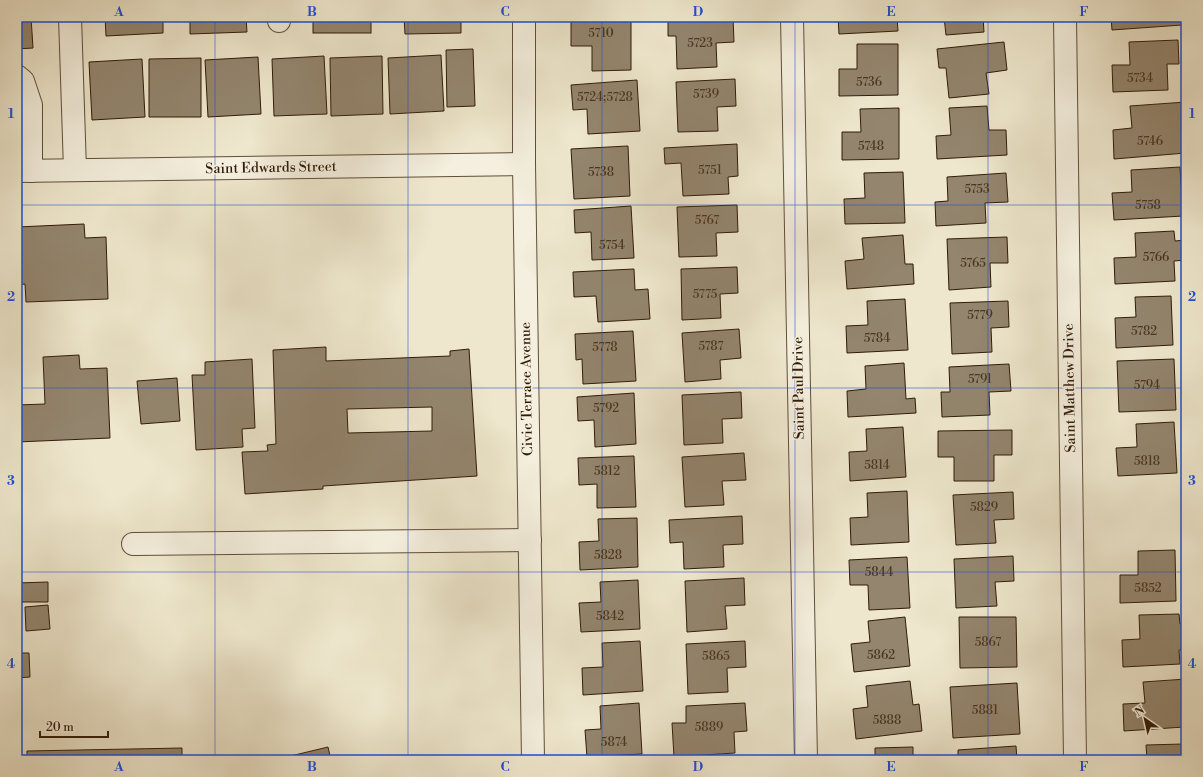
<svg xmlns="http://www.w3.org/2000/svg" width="1203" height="777" font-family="'Libre Bodoni',serif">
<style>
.building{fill:#93856e;stroke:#311b08;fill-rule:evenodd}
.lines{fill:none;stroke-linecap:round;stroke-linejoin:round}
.minor-casing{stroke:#604e39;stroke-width:24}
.minor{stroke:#f4efde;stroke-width:22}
.grid{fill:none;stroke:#1d4ed8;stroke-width:1;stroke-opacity:0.55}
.labels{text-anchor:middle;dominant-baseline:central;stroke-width:3;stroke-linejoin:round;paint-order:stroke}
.number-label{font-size:12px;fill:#4a3622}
.street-label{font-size:14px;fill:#311b08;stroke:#f4efde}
.neatline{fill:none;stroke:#1d4ed8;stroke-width:1.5}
.grid-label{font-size:13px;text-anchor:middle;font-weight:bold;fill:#1d4ed8}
</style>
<rect width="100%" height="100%" fill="#eee7cd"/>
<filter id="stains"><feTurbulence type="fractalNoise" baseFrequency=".005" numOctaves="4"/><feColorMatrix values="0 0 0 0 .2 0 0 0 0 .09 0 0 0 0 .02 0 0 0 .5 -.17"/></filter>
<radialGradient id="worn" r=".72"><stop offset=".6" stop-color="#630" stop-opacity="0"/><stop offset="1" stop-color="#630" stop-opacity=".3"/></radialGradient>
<g class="building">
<polygon points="17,17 31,17 33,48 17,49"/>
<polygon points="105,17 163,17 163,33 106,36"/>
<polygon points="190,17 246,17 247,32 190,34"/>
<rect x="313" y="17" width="58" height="16"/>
<polygon points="404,17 461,17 461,33 405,34"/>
<polygon points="719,17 733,17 734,42 716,43 717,67 677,69 676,36 668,36 668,19"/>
<polygon points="838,17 897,17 898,31 839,34"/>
<polygon points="944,17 983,17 984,32 946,35"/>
<polygon points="1111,17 1182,17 1182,25 1112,30"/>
<polygon points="571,20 631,20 631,70 592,71 592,46 571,46"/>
<polygon points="1178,40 1179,64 1167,64 1168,90 1113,92 1112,65 1130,65 1129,42"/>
<polygon points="1004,42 1007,70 986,73 989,94 949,98 946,68 939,68 937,49"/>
<polygon points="857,44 898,44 898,95 839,96 839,69 857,69"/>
<polygon points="473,49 475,106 447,107 446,50"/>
<polygon points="441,55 444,111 390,114 388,58"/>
<polygon points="324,56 327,114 274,116 272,59"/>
<polygon points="382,56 383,114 331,116 330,58"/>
<polygon points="258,57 261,114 208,117 205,60"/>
<polygon points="201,58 201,117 149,117 149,59"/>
<polygon points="142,59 145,117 92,120 89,62"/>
<polygon points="735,79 736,106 717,107 718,131 678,132 676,82"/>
<polygon points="637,80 640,131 588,134 587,109 573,110 571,85"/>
<polygon points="1186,102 1186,153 1114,159 1113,130 1132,128 1130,106"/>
<polygon points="987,106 989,130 1006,130 1007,155 937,159 936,136 951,135 949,108"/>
<polygon points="899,108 899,159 842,160 842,132 861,132 860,109"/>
<polygon points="737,144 738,176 728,177 729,194 683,196 681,163 665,164 664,148"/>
<polygon points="628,146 630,196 574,199 571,149"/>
<polygon points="1180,167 1183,216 1114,220 1112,193 1132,192 1131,170"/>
<polygon points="903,172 905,223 845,224 844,199 865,198 864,173"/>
<polygon points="1006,173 1008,202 985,203 986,223 936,226 935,202 948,201 947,177"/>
<polygon points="737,205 738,232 716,233 717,256 679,257 677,207"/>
<polygon points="631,206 634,258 592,260 591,232 575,233 574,210"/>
<polygon points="84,224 85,238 106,237 108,299 26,302 25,284 17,285 17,227"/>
<polygon points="1174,231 1175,241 1186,240 1186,260 1174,261 1175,281 1115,284 1114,258 1136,257 1135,233"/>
<polygon points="903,235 905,264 913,264 914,284 847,289 845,261 864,259 862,238"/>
<polygon points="1007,237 1008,263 990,263 991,287 949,290 947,239"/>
<polygon points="737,267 738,293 720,294 721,318 682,320 681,269"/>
<polygon points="634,269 635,290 648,289 650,319 598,322 596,296 574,297 573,272"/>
<polygon points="1171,296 1173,345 1116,348 1115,318 1136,317 1135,297"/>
<polygon points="905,299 908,350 847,353 846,326 868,325 867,301"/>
<polygon points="1008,301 1009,327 991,328 992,352 952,354 950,303"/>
<polygon points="739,329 741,358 720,360 721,379 685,382 682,333"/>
<polygon points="633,331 636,381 583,384 582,359 576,360 575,334"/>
<path d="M326,347V361L450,356V351L469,349L477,476L323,486V489L245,494L242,452L268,451L267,445L276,444L273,350ZM432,407V431L348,433L347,409Z"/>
<polygon points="79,355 80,369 107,368 110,438 17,442 17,405 45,404 43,357"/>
<polygon points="252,359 255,428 242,429 243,447 196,450 192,375 205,375 205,362"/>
<polygon points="1174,359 1176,410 1119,412 1117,361"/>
<polygon points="904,363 906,399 915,398 916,413 848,417 847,391 866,389 865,366"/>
<polygon points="1009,364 1011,391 989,392 990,415 942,417 941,392 950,392 949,367"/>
<polygon points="177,378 180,421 141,424 137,381"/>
<polygon points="741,392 742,418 722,419 723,443 684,445 682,395"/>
<polygon points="634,393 636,444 595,447 594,420 578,421 577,397"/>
<polygon points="1174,422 1177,473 1118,476 1116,448 1137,447 1136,424"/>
<polygon points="903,427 906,477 850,481 849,452 867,451 866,429"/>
<polygon points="1012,430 1012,455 994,455 994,481 954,481 954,457 938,457 938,431"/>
<polygon points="744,453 746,480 722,481 724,505 685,507 682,457"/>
<polygon points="634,456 636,507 597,508 597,484 579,485 578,458"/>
<polygon points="907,491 909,542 851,545 850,518 868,517 867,493"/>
<polygon points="1013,492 1014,519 994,520 996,543 956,545 953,495"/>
<polygon points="742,516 743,544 723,545 724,567 684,569 683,542 670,543 669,520"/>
<polygon points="637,518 638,567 580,570 579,542 599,541 598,519"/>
<polygon points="1175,550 1176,601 1120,603 1120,575 1138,575 1138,551"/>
<polygon points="1013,556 1014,581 995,582 997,606 956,608 954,559"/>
<polygon points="907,557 910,608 869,610 868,585 850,585 849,560"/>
<polygon points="744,578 745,605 725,606 727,629 687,632 685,581"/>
<polygon points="638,580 640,629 581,632 579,603 601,602 600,582"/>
<polygon points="48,582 48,602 17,602 17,583"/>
<polygon points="48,605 50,629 26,631 25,607"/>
<polygon points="1179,614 1180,624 1186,624 1186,650 1179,650 1180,664 1123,667 1122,640 1140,639 1139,615"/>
<polygon points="905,617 910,666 854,672 851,644 870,642 868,621"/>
<polygon points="959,617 1016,617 1017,667 960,668"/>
<polygon points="640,641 643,691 583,695 582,668 603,667 602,643"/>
<polygon points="745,641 746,667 727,668 728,692 688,694 686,644"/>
<polygon points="17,653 29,653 30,677 17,678"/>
<polygon points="1186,679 1186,708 1183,708 1184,727 1124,731 1123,704 1145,703 1143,682"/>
<polygon points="910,681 913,705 919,704 922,731 856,739 853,709 868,707 866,686"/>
<polygon points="1017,683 1020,734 953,738 950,687"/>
<polygon points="639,703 642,754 587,757 585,730 601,729 600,706"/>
<polygon points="745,703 747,731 734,732 735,753 674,757 672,723 686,723 686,706"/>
<polygon points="1183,744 1184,760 1147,760 1146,745"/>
<polygon points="1016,746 1017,760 958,760 958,750"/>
<polygon points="328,747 331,760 278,760 278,759"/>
<polygon points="913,747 913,760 875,760 875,748"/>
<polygon points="182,748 182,760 27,760 27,751"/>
</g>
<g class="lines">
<defs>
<g id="minor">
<polyline points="70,17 75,170"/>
<polyline points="279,17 279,21"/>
<polyline points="524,17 524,164 533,760"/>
<polyline points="792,17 806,760"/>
<polyline points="1065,17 1075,760"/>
<polyline points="17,76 23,81 31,105 31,171"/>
<polyline points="17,171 524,164"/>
<polyline points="133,544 530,540"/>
</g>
</defs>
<use href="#minor" class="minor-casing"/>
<use href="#minor" class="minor"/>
</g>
<path class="grid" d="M215,17V760M408,17V760M602,17V760M795,17V760M988,17V760M17,205H1186M17,388H1186M17,572H1186"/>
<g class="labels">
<g class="number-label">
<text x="601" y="33">5710</text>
<text x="700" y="43">5723</text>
<text x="1140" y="78">5734</text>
<text x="869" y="82">5736</text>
<text x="706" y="94">5739</text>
<text x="605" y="97">5724;5728</text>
<text x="1150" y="141">5746</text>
<text x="871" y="146">5748</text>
<text x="710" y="170">5751</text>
<text x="601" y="172">5738</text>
<text x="977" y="189">5753</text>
<text x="1148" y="205">5758</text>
<text x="707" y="220">5767</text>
<text x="612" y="245">5754</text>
<text x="1156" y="257">5766</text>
<text x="973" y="263">5765</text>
<text x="705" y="294">5775</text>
<text x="980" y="315">5779</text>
<text x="1144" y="331">5782</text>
<text x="877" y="338">5784</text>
<text x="711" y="346">5787</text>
<text x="605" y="347">5778</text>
<text x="980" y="379">5791</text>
<text x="1147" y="385">5794</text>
<text x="606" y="408">5792</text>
<text x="1147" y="461">5818</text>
<text x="877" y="465">5814</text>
<text x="607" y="471">5812</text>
<text x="984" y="507">5829</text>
<text x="608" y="555">5828</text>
<text x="879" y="572">5844</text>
<text x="1148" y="588">5852</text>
<text x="610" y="616">5842</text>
<text x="988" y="642">5867</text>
<text x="881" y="655">5862</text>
<text x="716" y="656">5865</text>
<text x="985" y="710">5881</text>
<text x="887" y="720">5888</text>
<text x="709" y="727">5889</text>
<text x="614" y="742">5874</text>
</g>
<g class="street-label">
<text transform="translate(271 168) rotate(-1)">Saint Edwards Street</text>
<text transform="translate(799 388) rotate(-91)">Saint Paul Drive</text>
<text transform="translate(1070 388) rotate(-91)">Saint Matthew Drive</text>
<text transform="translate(527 389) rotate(-91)">Civic Terrace Avenue</text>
</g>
</g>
<rect width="1203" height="777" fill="none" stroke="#eee7cd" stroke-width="44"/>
<g transform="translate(1145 719) rotate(326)" stroke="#f4efde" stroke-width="3" paint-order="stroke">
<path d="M0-3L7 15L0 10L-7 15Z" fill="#311b08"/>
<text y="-6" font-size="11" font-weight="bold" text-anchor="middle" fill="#311b08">N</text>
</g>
<path d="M40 731v6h68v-6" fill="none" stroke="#311b08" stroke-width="2"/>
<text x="46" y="731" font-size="12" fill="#311b08" stroke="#f4efde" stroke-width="3" paint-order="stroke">20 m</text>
<rect x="22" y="22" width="1159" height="733" class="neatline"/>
<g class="grid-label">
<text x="119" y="16">A</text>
<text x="312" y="16">B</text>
<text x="505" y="16">C</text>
<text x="698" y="16">D</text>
<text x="891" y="16">E</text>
<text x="1084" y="16">F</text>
<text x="11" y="118">1</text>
<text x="1192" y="118">1</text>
<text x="11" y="301">2</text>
<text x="1192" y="301">2</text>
<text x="11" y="485">3</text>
<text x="1192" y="485">3</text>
<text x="11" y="668">4</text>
<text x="1192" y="668">4</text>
<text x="119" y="771">A</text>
<text x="312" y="771">B</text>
<text x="505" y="771">C</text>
<text x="698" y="771">D</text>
<text x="891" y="771">E</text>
<text x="1084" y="771">F</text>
</g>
<rect width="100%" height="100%" filter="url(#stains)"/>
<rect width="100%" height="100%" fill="url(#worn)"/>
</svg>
